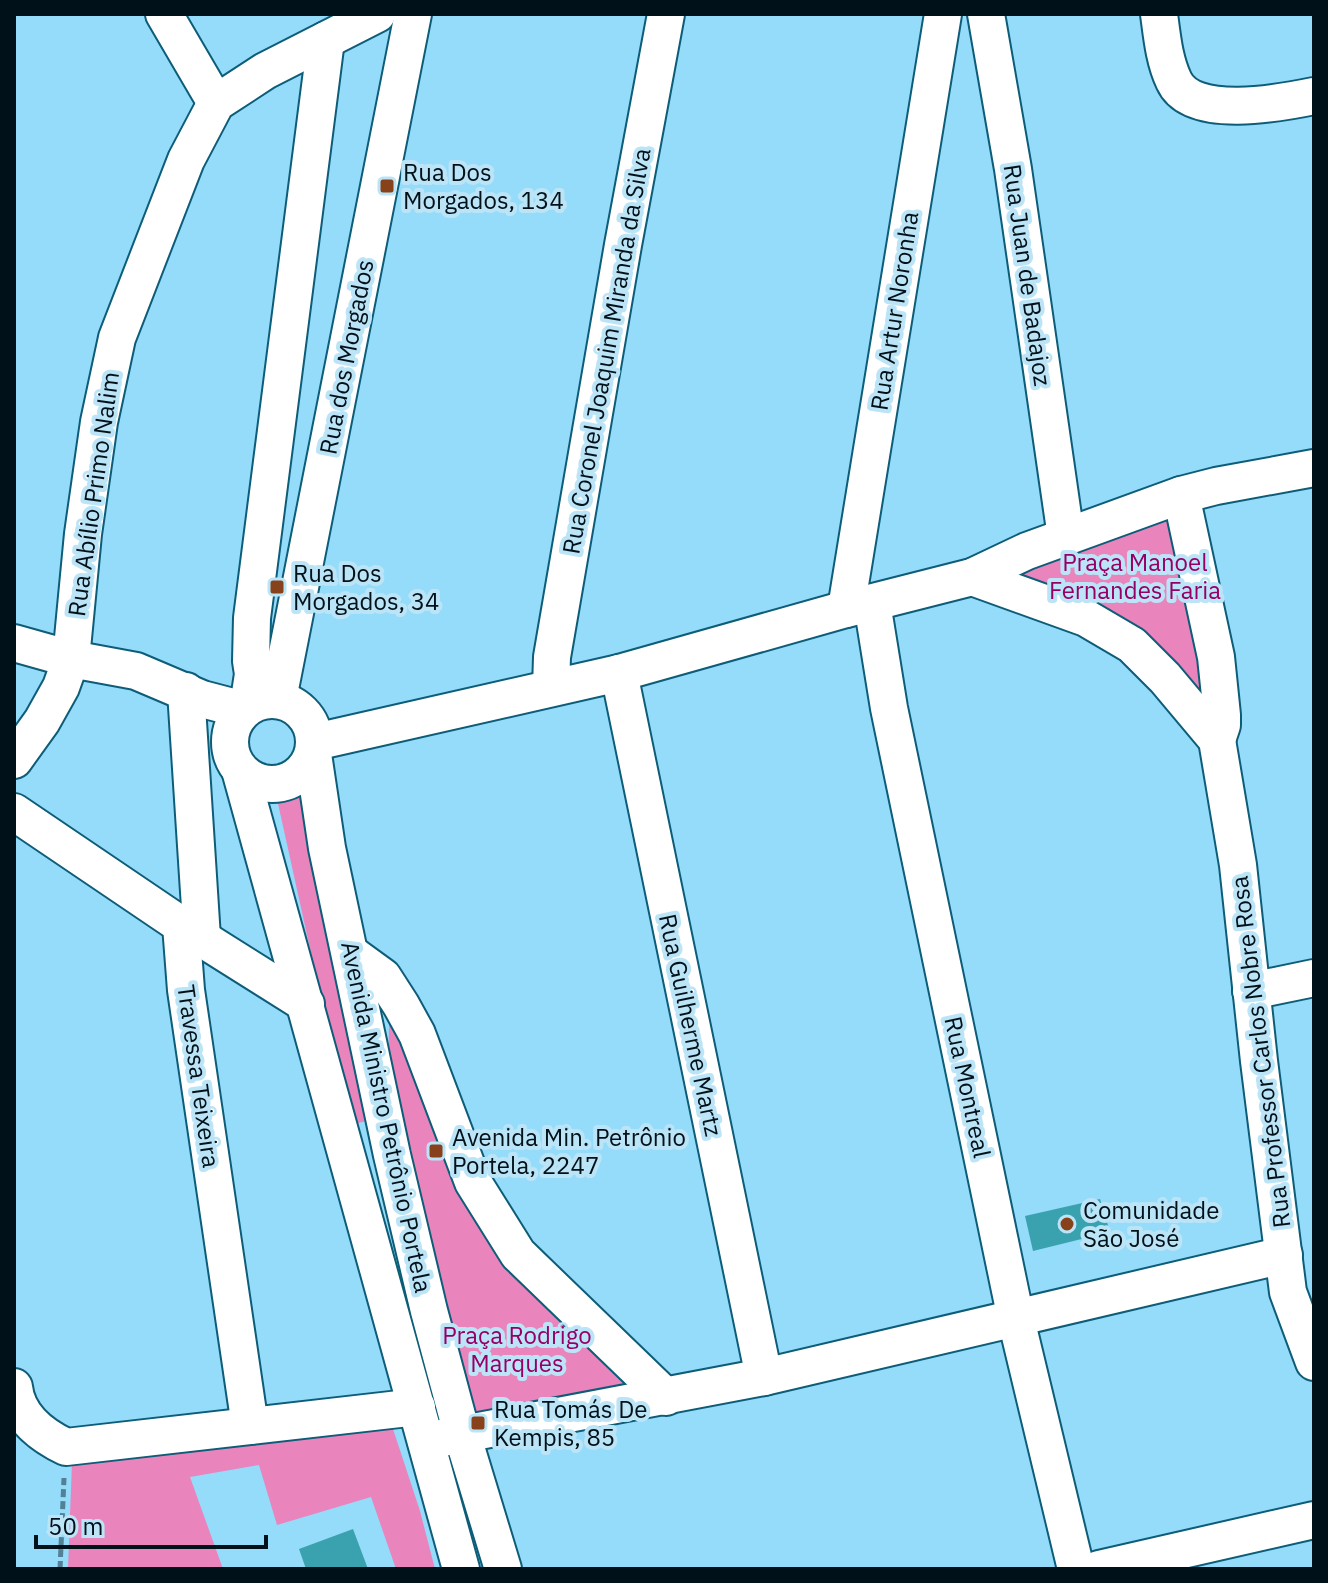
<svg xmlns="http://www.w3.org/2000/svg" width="1328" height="1583" font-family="'IBM Plex Sans',sans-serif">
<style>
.green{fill:#ea84bc}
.building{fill:#3aa2af}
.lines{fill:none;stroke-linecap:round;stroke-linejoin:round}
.minor-casing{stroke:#0d5d78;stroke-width:40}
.path{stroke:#528095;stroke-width:5;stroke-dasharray:8 4;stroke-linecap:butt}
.minor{stroke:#fff;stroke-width:36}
.poi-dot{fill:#88421b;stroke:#bce4f7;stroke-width:3}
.labels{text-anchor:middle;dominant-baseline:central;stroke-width:8;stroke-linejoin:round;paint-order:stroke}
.poi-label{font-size:24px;fill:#001119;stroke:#bce4f7;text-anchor:start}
.street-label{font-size:24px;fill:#001119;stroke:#bce4f7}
.park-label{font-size:24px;fill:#950066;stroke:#bce4f7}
</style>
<rect width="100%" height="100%" fill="#95dbfa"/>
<g class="green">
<polygon points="1181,495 1228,729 1165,678 972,577"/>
<polygon points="302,793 376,1119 349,1125 277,799"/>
<polygon points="390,980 472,1182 655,1388 469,1433 387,1122"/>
<polygon points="392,1426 420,1511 435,1569 396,1569 371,1497 277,1525 259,1465 190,1477 223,1569 68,1569 72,1462"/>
</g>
<g class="building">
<polygon points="1100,1199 1110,1232 1033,1251 1025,1216"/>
<polygon points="353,1529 368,1569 306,1569 299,1549"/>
</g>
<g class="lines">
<defs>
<g id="minor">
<polyline points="164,14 216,103"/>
<polyline points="986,14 1013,169 1066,537"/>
<path d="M1159,14C1162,36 1164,60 1174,81C1192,120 1280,103 1314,96"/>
<polyline points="1181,495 1216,657 1222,715 1222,725 1217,740"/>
<polyline points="972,577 1086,618 1132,645 1165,678 1217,740 1238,865 1259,1061 1288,1292 1314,1362"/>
<polyline points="872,603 889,708 1016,1319 1076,1569"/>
<polyline points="846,609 943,14"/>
<polyline points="14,643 71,659 136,671 202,699 244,710"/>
<polyline points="619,673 764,1377"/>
<polyline points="551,688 552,657 623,245 666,14"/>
<polyline points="186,691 202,938"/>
<polyline points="278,699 413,14"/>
<circle cx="272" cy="742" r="42"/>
<polyline points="248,707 253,674 251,661 252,618 326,40"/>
<polyline points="315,742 619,673 846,609 972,577 1027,551 1181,495 1216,486 1314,468"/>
<polyline points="313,754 327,848 392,1155 429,1311 462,1434 503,1569"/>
<polyline points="14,760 42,721 61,687 71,659 83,534 99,422 117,338 186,160 216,103 265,71 377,14"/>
<polyline points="240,770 461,1569"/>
<polyline points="14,812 181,925 186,990 250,1426"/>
<polyline points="182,926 306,1004"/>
<polyline points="350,953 383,977 401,1005 417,1034 473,1182 518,1254 666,1397"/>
<polyline points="1251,991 1314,978"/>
<path d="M14,1387C17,1416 41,1435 66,1447L417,1407"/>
<polyline points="426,1441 764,1377 1284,1255"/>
<polyline points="1099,1569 1314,1520"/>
</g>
</defs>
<use href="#minor" class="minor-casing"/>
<polyline class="path" points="60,1569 64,1478"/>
<use href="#minor" class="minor"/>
</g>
<g class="poi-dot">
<rect x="379" y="178" width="16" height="16" rx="4"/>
<rect x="269" y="579" width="16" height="16" rx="4"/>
<rect x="428" y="1143" width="16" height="16" rx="4"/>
<circle cx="1067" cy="1224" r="8"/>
<rect x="470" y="1415" width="16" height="16" rx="4"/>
</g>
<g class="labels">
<g class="poi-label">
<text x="403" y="172">Rua Dos<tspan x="403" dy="28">Morgados, 134</tspan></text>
<text x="293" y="573">Rua Dos<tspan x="293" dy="28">Morgados, 34</tspan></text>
<text x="452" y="1137">Avenida Min. Petrônio<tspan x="452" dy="28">Portela, 2247</tspan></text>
<text x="1083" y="1210">Comunidade<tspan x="1083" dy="28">São José</tspan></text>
<text x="494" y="1409">Rua Tomás De<tspan x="494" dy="28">Kempis, 85</tspan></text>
</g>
<g class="street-label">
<text transform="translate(1028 275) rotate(82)">Rua Juan de Badajoz</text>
<text transform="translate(894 311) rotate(-81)">Rua Artur Noronha</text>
<text transform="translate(606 351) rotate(-80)">Rua Coronel Joaquim Miranda da Silva</text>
<text transform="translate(346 357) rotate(-79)">Rua dos Morgados</text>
<text transform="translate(93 494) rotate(-82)">Rua Abílio Primo Nalim</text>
<text transform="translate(691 1025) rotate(78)">Rua Guilherme Martz</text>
<text transform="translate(1260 1052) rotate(-97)">Rua Professor Carlos Nobre Rosa</text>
<text transform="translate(199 1076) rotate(82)">Travessa Teixeira</text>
<text transform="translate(968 1087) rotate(78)">Rua Montreal</text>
<text transform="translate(387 1117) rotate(78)">Avenida Ministro Petrônio Portela</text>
</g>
<g class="park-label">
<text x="1135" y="562">Praça Manoel<tspan x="1135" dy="28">Fernandes Faria</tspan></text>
<text x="517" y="1335">Praça Rodrigo<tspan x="517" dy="28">Marques</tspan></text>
</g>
</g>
<rect width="1328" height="1583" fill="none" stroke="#001119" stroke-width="32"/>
<path d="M36 1535v12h230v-12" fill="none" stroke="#001119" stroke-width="4"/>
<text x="48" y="1535" font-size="24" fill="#001119" stroke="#bce4f7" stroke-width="6" paint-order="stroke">50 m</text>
</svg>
